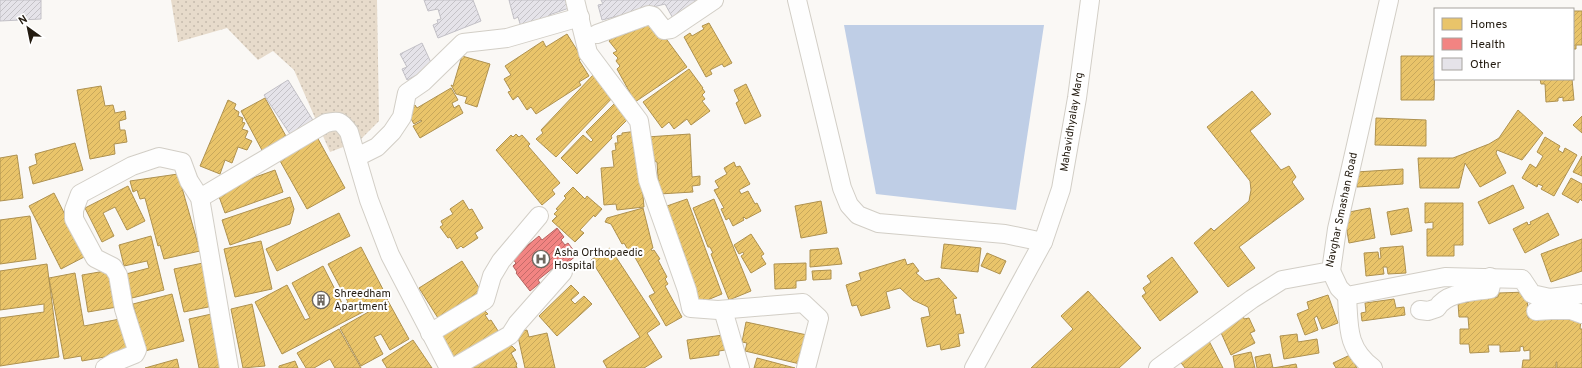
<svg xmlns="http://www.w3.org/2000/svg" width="1582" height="368" font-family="Overpass,sans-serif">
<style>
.grass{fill:url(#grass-dots)}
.water{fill:#bfcee6}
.homes{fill:url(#homes-hatch);stroke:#ae914f}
.health{fill:url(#health-hatch);stroke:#b46460}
.building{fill:url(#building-hatch);stroke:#c2c0c6}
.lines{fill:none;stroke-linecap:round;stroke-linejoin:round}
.street-casing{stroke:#d2cec6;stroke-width:20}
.street{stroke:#fefefe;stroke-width:18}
.labels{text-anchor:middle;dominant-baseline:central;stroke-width:4;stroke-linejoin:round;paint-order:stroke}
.street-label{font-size:11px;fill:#231b10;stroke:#fff}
.poi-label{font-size:11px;fill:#231b10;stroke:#fff;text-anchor:start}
</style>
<defs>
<pattern id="grass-dots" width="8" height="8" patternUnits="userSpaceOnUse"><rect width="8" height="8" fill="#e7dbcb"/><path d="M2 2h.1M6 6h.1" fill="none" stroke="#c6bbad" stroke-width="1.8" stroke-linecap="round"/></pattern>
<pattern id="homes-hatch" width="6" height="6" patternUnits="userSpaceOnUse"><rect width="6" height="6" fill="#e9c46a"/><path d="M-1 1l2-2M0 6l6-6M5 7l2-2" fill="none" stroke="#c8a85b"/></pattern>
<pattern id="health-hatch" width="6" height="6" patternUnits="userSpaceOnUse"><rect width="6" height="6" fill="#f28482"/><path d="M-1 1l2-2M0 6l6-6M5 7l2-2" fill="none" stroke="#c46b69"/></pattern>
<pattern id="building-hatch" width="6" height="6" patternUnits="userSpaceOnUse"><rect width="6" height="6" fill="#e5e3e9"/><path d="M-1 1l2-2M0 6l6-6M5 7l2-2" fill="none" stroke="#c4c2c7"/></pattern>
</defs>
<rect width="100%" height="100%" fill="#faf8f5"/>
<polygon class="grass" points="171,0 377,0 379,121 359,141 330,152 294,70 273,51 258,60 227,28 178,42"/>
<polygon class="water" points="844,25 1044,25 1016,210 876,194"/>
<g class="homes">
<polygon points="1573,11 1582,11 1582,45 1576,45 1576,49 1573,49"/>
<polygon points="653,21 687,67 635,102 617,69 620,66 616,61 618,58 613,53 617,51 609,41 622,31 626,34"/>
<polygon points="709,23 732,63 724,67 722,64 710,70 712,74 706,77 684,37 690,33 692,36 704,29 702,26"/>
<polygon points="567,34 582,58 579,60 589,76 579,82 581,85 536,114 531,107 527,110 518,96 513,100 508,92 511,91 504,79 511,75 505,66 543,41 546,47"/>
<polygon points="462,56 490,64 477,107 465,103 467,97 456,94 451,85 453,86"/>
<polygon points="1401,56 1435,56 1434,100 1401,100"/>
<polygon points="689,69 703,88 702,88 705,92 702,95 705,99 702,101 710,111 691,125 687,119 674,129 669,122 662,128 643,102"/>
<polygon points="594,74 616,94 556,157 536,139 543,133 541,130"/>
<polygon points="1540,79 1572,79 1574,100 1563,101 1563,97 1558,98 1558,101 1546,102 1545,84 1541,84"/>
<polygon points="746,84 761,116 745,124 736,103 739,101 734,90"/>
<polygon points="101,86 105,106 113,105 115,113 125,111 126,119 119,121 120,130 125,130 127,142 114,144 115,154 90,159 77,90"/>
<polygon points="451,88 458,100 452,103 454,108 459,105 463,113 420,138 413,126 422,121 421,120 414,124 406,110 415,105 417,108"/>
<polygon points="1252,91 1271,114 1250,131 1281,170 1289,166 1296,177 1292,182 1304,199 1239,247 1255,268 1228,287 1194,243 1211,228 1214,231 1249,201 1251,190 1250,181 1207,127"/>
<polygon points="265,98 287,138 263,152 241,111"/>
<polygon points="228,100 236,104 234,109 239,112 238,116 243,118 242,122 245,123 242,129 248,131 245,138 252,141 247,150 238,147 232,163 225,160 220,174 200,166"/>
<polygon points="615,103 630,117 611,136 612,138 577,174 561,158 583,135 591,142 593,140 586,132"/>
<polygon points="1518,110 1543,133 1522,160 1497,150 1496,153 1506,173 1480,187 1465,163 1459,188 1420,188 1418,158 1453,158 1489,144 1499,138"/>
<polygon points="1582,116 1582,133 1573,125"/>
<polygon points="1376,118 1426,120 1426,146 1375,145"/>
<polygon points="637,131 644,207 617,210 616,204 604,205 601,168 614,167 612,151 616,150 615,143 618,143 617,136 622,135 622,133"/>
<polygon points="516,134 519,137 522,135 530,144 528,146 560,183 552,190 555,194 542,205 496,150 511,135 513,137"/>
<polygon points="690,134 692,177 700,176 700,185 692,186 693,192 659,194 657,162 648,160 647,137"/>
<polygon points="317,137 345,188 307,209 279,159"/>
<polygon points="1545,137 1560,146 1558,150 1563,153 1565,148 1577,155 1554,196 1541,189 1543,186 1538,184 1537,187 1522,178 1530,164 1536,168 1543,156 1537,152"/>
<polygon points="75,143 83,170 33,184 29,167 37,164 35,154"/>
<polygon points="17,155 23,198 0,201 0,158"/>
<polygon points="1582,156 1582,176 1573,172"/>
<polygon points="734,162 736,167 740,166 750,184 739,190 741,194 748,191 755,204 757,203 761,211 746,219 744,217 743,218 744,220 733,226 729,218 726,220 721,209 724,208 714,190 719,188 715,181 727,174 724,168"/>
<polygon points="1403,169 1403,184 1357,187 1356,172"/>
<polygon points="275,170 283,192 225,213 217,191"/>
<polygon points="178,174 200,251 164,259 160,245 158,246 145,198 140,199 137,190 133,192 130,181"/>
<polygon points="1571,178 1582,184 1582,201 1580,199 1578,203 1562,194"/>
<polygon points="1513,185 1524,208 1489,224 1478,202"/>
<polygon points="128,186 145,221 127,230 115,207 103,213 114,236 102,242 85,208"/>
<polygon points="573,187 585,199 587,196 602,209 595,217 594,215 580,230 584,233 575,242 552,221 557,216 554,214 558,210 556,209 566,198 564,196"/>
<polygon points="54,193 86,256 61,269 29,206"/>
<polygon points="290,197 294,209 290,224 230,245 222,220"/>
<polygon points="687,199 722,294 700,303 681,255 684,253 682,247 679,248 664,207"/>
<polygon points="714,199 751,291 729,300 711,254 713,253 710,247 708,247 693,208"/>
<polygon points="463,200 469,210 472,209 483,228 475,233 478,238 463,248 461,246 457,249 450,237 448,238 440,227 443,225 441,221 453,214 450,209"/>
<polygon points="821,201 827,233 801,238 795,206"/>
<polygon points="1425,203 1463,203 1463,245 1454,245 1454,256 1427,256 1427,229 1433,229 1433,222 1425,223"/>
<polygon points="643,208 653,248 651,249 652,251 654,250 660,259 658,260 667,277 665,279 668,284 665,286 682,317 666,326 649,296 655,293 632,252 630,253 624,243 622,244 611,224 605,222 607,218"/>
<polygon points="1370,208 1375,238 1349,243 1344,213"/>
<polygon points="1408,208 1412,231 1391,235 1387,212"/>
<polygon points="339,213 350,236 277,271 266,249"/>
<polygon points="1548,213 1559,235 1525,253 1513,229 1527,222 1528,225 1531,224 1530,222"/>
<polygon points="30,216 36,259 0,264 0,220"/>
<polygon points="751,234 764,254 761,256 766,264 751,273 741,256 744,254 743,252 739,254 734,245"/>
<polygon points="151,236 164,290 132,298 126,274 149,268 147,261 124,266 119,245"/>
<polygon points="1582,239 1582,271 1551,282 1541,254"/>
<polygon points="261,241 272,289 235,297 224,249"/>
<polygon points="944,244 981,248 978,272 941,268"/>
<polygon points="1403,246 1406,273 1388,274 1387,267 1383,267 1384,274 1366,276 1364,253 1378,252 1379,259 1381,258 1380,248"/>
<polygon points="361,247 388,299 282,354 255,302 287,285 305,320 310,318 292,283 323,266 343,305 348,302 328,264"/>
<polygon points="610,248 660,324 647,333 662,357 644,368 607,368 603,361 640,337 591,260"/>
<polygon points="838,248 842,264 810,267 810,250"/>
<polygon points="987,253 1006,261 1000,274 981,266"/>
<polygon points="1172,257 1198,292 1160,321 1142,296 1146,293 1143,288 1151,282 1147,276"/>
<polygon points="905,259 907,265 913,263 919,271 916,273 925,281 939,278 957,298 953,299 956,315 960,314 964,333 958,334 960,346 941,350 940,344 927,347 921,318 930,316 928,307 913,300 900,288 886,292 890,308 861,316 857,305 852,306 846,285 861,280 859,273"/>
<polygon points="462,261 481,291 438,318 419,288"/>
<polygon points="203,263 213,306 184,312 174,269"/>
<polygon points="806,263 806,280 796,281 796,288 775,289 774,264"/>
<polygon points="47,264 59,357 0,366 0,318 44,312 44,304 0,310 0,271"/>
<polygon points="111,270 117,307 88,312 82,275"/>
<polygon points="831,270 831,279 813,280 812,271"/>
<polygon points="75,273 84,326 125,318 133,352 82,361 81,356 64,359 49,278"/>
<polygon points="571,285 579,293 571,300 575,304 584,296 592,304 557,336 539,316"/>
<polygon points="1088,291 1141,348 1119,368 1031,368 1073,329 1061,316"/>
<polygon points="1527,292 1528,318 1581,319 1580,329 1582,329 1582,368 1557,368 1557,362 1556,362 1556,368 1522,368 1523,360 1530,360 1530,350 1524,351 1523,346 1520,347 1520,351 1500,352 1500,345 1488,345 1489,352 1470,353 1469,344 1460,344 1460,329 1469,329 1468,317 1459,317 1458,303 1469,302 1468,295 1485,298 1498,297 1498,293"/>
<polygon points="172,294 184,341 145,351 133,304"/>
<polygon points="1328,295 1338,323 1322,329 1317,316 1314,318 1318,330 1305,335 1297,314 1309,309 1307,302"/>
<polygon points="1394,299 1396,308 1404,307 1405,315 1362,321 1361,313 1366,312 1365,303"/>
<polygon points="388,301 409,339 390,350 381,334 374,337 383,354 361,366 340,328"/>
<polygon points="252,304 265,366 243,368 231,309"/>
<polygon points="483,309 488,314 485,315 489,321 491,320 500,334 452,362 437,335"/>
<polygon points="216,313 226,368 199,368 189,319"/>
<polygon points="1243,315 1244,319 1249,318 1255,331 1250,333 1255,343 1231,355 1218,326"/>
<polygon points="746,322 807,335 800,364 745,351 747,343 742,342"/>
<polygon points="339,329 361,368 335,368 330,359 314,368 306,368 297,353"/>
<polygon points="527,330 529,337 547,333 555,368 525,368 517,332"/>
<polygon points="1297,334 1298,342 1317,339 1319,353 1284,359 1280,336"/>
<polygon points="723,335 725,350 719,351 719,355 690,359 687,340"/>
<polygon points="413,340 432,368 387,368 382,360"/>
<polygon points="1209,341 1223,368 1185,368 1179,360"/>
<polygon points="510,344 516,350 511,353 517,364 516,365 517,368 468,368"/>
<polygon points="1251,352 1255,368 1235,368 1233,356"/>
<polygon points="1270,354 1273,368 1296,364 1297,368 1257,368 1255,357"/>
<polygon points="1350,355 1357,368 1336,368 1333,363"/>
<polygon points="757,358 795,368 754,368"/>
<polygon points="177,359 179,368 145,368"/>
<polygon points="295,361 298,368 279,368 279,366"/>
</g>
<polygon class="health" points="557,228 564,237 561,240 565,245 568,243 577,255 561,268 558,264 538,280 540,283 530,291 516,273 517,272 513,266 516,263 512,258 539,236 542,240"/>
<g class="building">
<polygon points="0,0 41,0 41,19 0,21"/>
<polygon points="424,0 473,0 481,21 438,38 433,25 438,23 437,20 441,19 438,9 428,11"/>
<polygon points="509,0 570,0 572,7 549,15 550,19 521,27 518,17 514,19"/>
<polygon points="601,0 695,0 697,6 675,22 665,4 602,20 598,5 603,4"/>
<polygon points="422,43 433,67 407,80 402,69 407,67 400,54"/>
<polygon points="288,80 314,122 292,137 264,95"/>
</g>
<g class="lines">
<defs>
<g id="street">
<polyline points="575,0 588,53 639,121 648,180 687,290 691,308 718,310 803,303 819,318 806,368"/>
<polyline points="797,0 842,188 849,205 858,215 878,223 1005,234 1043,242"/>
<polyline points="597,34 649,15 653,16 664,30 671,29 714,0"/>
<polyline points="357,157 377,147 392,132 402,117 407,93 423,82 463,43 507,38 580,17"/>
<path d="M200,198L326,123C339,120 341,121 349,132L369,200L390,255L449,368"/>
<polyline points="1331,271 1339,288 1347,296 1445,277 1522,279 1532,294 1550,298 1582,294"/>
<path d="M1347,296C1349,326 1346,348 1373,368"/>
<polyline points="723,310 740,368"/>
<path d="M1420,310L1428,311L1437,308C1447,292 1472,292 1490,289L1491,285L1490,277"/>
<polyline points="1551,310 1571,310 1582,314"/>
<polyline points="1536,311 1551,310 1550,298"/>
<polyline points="430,333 485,300 492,276 501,261 539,216"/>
<polyline points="105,368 115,362 135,354 137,350 124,309 118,275 113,267 95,258 74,219 74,210 80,194 132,166 159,157 182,162 189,181 200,198 229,368"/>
<polyline points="453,368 510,335 517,324 563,272"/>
<polyline points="974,368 1043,242 1061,189 1077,98 1090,0"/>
<polyline points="1158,368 1252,299 1282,280 1331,271 1337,229 1389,0"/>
</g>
</defs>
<use href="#street" class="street-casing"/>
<use href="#street" class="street"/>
</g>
<defs>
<symbol id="hospital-ring" viewBox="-11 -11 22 22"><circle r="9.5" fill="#fff" stroke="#6e6860" stroke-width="1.5"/><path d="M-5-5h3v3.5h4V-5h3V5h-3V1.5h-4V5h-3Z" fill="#6e6860"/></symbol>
<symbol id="building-ring" viewBox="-11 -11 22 22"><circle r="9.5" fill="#fff" stroke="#6e6860" stroke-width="1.5"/><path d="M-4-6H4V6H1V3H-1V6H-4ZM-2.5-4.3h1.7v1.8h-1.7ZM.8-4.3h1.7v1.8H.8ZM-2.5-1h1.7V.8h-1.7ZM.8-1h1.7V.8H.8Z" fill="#6e6860"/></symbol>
</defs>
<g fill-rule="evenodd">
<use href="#hospital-ring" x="531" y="249" width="20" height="20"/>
<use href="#building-ring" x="311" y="290" width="20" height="20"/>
</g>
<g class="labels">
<g class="street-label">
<text transform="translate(1072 122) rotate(-81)">Mahavidhyalay Marg</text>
<text transform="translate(1342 210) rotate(-78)">Navghar Smashan Road</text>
</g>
<g class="poi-label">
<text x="554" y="253">Asha Orthopaedic<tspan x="554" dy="13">Hospital</tspan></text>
<text x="334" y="294">Shreedham<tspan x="334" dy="13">Apartment</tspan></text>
</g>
</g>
<rect x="1434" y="8" width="140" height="72" fill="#ffffff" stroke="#a7a49f"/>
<rect x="1442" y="18" width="20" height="12" fill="#e9c46a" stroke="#a7a49f"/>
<text x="1470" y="28" font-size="12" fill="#231b10">Homes</text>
<rect x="1442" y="38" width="20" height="12" fill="#f28482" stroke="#a7a49f"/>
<text x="1470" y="48" font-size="12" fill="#231b10">Health</text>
<rect x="1442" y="58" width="20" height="12" fill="#e5e3e9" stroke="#a7a49f"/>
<text x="1470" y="68" font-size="12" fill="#231b10">Other</text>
<g transform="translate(28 28) rotate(327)" stroke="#ffffff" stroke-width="3" paint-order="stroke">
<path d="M0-3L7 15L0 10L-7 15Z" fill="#231b10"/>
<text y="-6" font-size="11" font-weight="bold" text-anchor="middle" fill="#231b10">N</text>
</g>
</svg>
